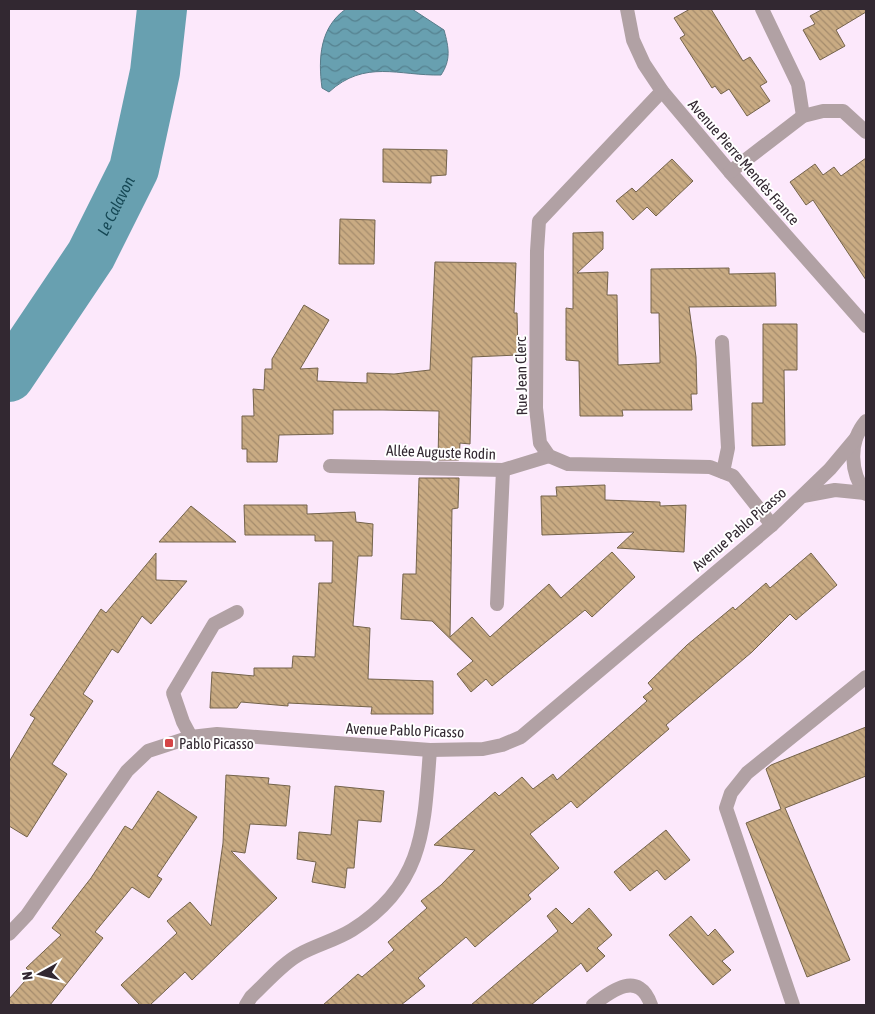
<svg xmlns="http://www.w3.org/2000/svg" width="875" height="1014" font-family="'Asap Condensed',sans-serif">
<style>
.water{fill:url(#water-waves);stroke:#587c8a}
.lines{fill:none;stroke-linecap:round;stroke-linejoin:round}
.river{stroke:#68a0b0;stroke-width:50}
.building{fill:url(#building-back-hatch);stroke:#74634b}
.minor{stroke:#b1a1a4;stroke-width:14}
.poi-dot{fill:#d54546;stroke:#fff;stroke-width:2}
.labels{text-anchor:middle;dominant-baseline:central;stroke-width:4;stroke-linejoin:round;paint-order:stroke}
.street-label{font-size:15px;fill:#322831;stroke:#fff}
.poi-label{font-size:15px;fill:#322831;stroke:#fff;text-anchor:start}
.water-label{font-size:16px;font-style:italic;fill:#154754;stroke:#fff}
</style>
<defs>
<pattern id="water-waves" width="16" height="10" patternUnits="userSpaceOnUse" patternTransform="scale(1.25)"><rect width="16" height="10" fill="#68a0b0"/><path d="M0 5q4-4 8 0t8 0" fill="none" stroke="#568290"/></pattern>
<pattern id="building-back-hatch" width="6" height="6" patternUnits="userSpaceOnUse" patternTransform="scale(1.25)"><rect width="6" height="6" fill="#c9ab83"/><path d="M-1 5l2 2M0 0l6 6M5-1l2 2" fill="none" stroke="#a48b6c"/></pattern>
</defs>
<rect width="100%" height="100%" fill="#fce8fb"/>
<path class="water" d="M346,9H412L444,30C449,48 451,60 441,75C399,76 365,59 329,92L322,88C318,58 320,27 346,9Z"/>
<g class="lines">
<path class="river" id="s1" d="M9,377L91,255L134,169L155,72L162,9"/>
</g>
<g class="building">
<polygon points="690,9 711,9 743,61 750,57 767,82 760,86 770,101 747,116 729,89 721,94 715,86 712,88 680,38 685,35 674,18"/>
<polygon points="823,9 866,9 866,12 836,30 845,46 820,60 803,30 815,24 810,16"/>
<polygon points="383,149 447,150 446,175 431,176 431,183 383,182"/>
<polygon points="866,158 866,280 813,200 806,205 790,182 815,164 823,175 834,167 841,176"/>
<polygon points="672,159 693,181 656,216 647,207 633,220 616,201 632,188 636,192"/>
<polygon points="340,219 375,220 374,264 339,264"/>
<polygon points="603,232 603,249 577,273 608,272 607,295 617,295 618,365 660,363 659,313 651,313 651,269 729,268 729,274 775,273 776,306 689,307 696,357 697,394 691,394 692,410 622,410 623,416 580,416 579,361 566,360 566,308 573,309 573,233"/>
<polygon points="435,262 516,263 514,313 517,313 518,355 472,357 470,444 460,443 459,460 438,460 439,411 383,410 333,410 333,434 279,435 277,462 247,462 247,449 242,449 242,416 254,416 253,389 264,390 265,369 272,369 272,359 304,305 329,320 300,369 318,368 317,381 367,383 367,373 394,374 430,370"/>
<polygon points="763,324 797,324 797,370 784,370 785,445 752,446 752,403 763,403"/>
<polygon points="419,478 459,478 458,508 452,509 450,637 472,617 490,637 549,584 561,598 612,552 635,577 592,617 585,610 492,686 486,679 471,692 457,674 473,661 432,621 401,619 403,574 416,574"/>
<polygon points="605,485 605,500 660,502 660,506 686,505 684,552 617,548 634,532 542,535 541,496 557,496 556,487"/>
<polygon points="244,505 307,505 307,514 355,512 356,522 373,524 372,556 358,556 353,626 370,628 368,679 433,681 433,714 371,714 372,707 288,703 288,706 241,702 237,708 210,708 212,672 254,676 254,668 292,668 293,656 315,657 319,583 332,583 333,541 315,541 315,535 245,535"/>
<polygon points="191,506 236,542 159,542"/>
<polygon points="156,553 156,580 187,581 151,624 142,616 118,653 112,649 83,694 93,701 52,764 67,774 27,837 9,826 9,762 35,718 30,715 101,609 106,613"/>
<polygon points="811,553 837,585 796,620 790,614 752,652 666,725 669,729 577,808 571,801 530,834 559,868 528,895 531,899 475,947 466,937 418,978 425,986 401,1005 323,1005 358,974 362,977 394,950 388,942 427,908 421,901 441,885 475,850 434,845 495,792 499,796 522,777 533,789 553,774 557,780 647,701 643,697 653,689 648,683 687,645 733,607 735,610 766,583 770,588"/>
<polygon points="866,727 866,776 785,808 850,960 807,977 746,823 781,809 766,769 771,765"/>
<polygon points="226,775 269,778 268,784 290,786 286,826 250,824 245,853 231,851 277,898 192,980 185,972 150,1005 140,1005 121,985 177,933 167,921 190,902 211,926 223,843"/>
<polygon points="335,786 384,791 381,822 358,820 354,868 347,868 345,888 312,882 316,862 297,859 299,832 331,835"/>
<polygon points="158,791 197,817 157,876 162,879 149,898 132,887 95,932 103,938 50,1005 9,1005 9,999 32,973 26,968 61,935 52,928 91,878 125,826 132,830"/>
<polygon points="666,830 690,860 665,880 657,870 630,891 614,872"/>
<polygon points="556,908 572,924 589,908 612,935 597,948 605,956 587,972 581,963 531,1005 471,1005 558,931 547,916"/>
<polygon points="691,916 708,936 715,929 734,952 722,961 731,970 713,985 669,935"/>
</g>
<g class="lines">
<g class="minor">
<polyline points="627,9 633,40 644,64 662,91 730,172 866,326"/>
<polyline points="762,9 798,84 803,116"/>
<polyline points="662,91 539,221 537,251 536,408 540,443 549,456 568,464 710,467 733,476 772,525"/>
<polyline points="730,172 803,116 823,111 843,111 866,132"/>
<polyline points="722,342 728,448 723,472"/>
<path d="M866,421C848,442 850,473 866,494"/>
<polyline points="330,466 503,470 549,456"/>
<polyline points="803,496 835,490 865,493"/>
<polyline points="497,604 503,470"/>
<polyline points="191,737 183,722 173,693 214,624 237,612"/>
<polyline points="9,934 27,915 127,771 148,751 191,737 217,734 430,750 483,749 502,745 521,737 772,525 830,469 856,438"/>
<path d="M246,1005L251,997C265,984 284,962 300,954C316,945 336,940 352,930C425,884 424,827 430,750"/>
<path d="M593,1005C612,990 639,970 651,1005"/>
<polyline points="793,1005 726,808 731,793 747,773 866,677"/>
</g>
</g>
<rect class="poi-dot" x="164" y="738" width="10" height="10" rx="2.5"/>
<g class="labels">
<g class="street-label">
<text transform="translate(744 162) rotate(49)">Avenue Pierre Mendès France</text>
<text transform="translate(521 376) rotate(-91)">Rue Jean Clerc</text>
<text transform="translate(441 452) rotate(2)">Allée Auguste Rodin</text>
<text transform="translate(739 529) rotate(-41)">Avenue Pablo Picasso</text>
<text transform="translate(405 730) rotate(2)">Avenue Pablo Picasso</text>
</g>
<g class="poi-label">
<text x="179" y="743">Pablo Picasso</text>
</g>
<g class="water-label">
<text stroke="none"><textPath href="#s1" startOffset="202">Le Calavon</textPath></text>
</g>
</g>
<rect width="875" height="1014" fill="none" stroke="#322831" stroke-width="20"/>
<g transform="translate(40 974) rotate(262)" stroke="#ffffff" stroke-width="4" paint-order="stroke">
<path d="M0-4L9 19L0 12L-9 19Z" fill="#322831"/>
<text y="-8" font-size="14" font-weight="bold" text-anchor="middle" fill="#322831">N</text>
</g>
</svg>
